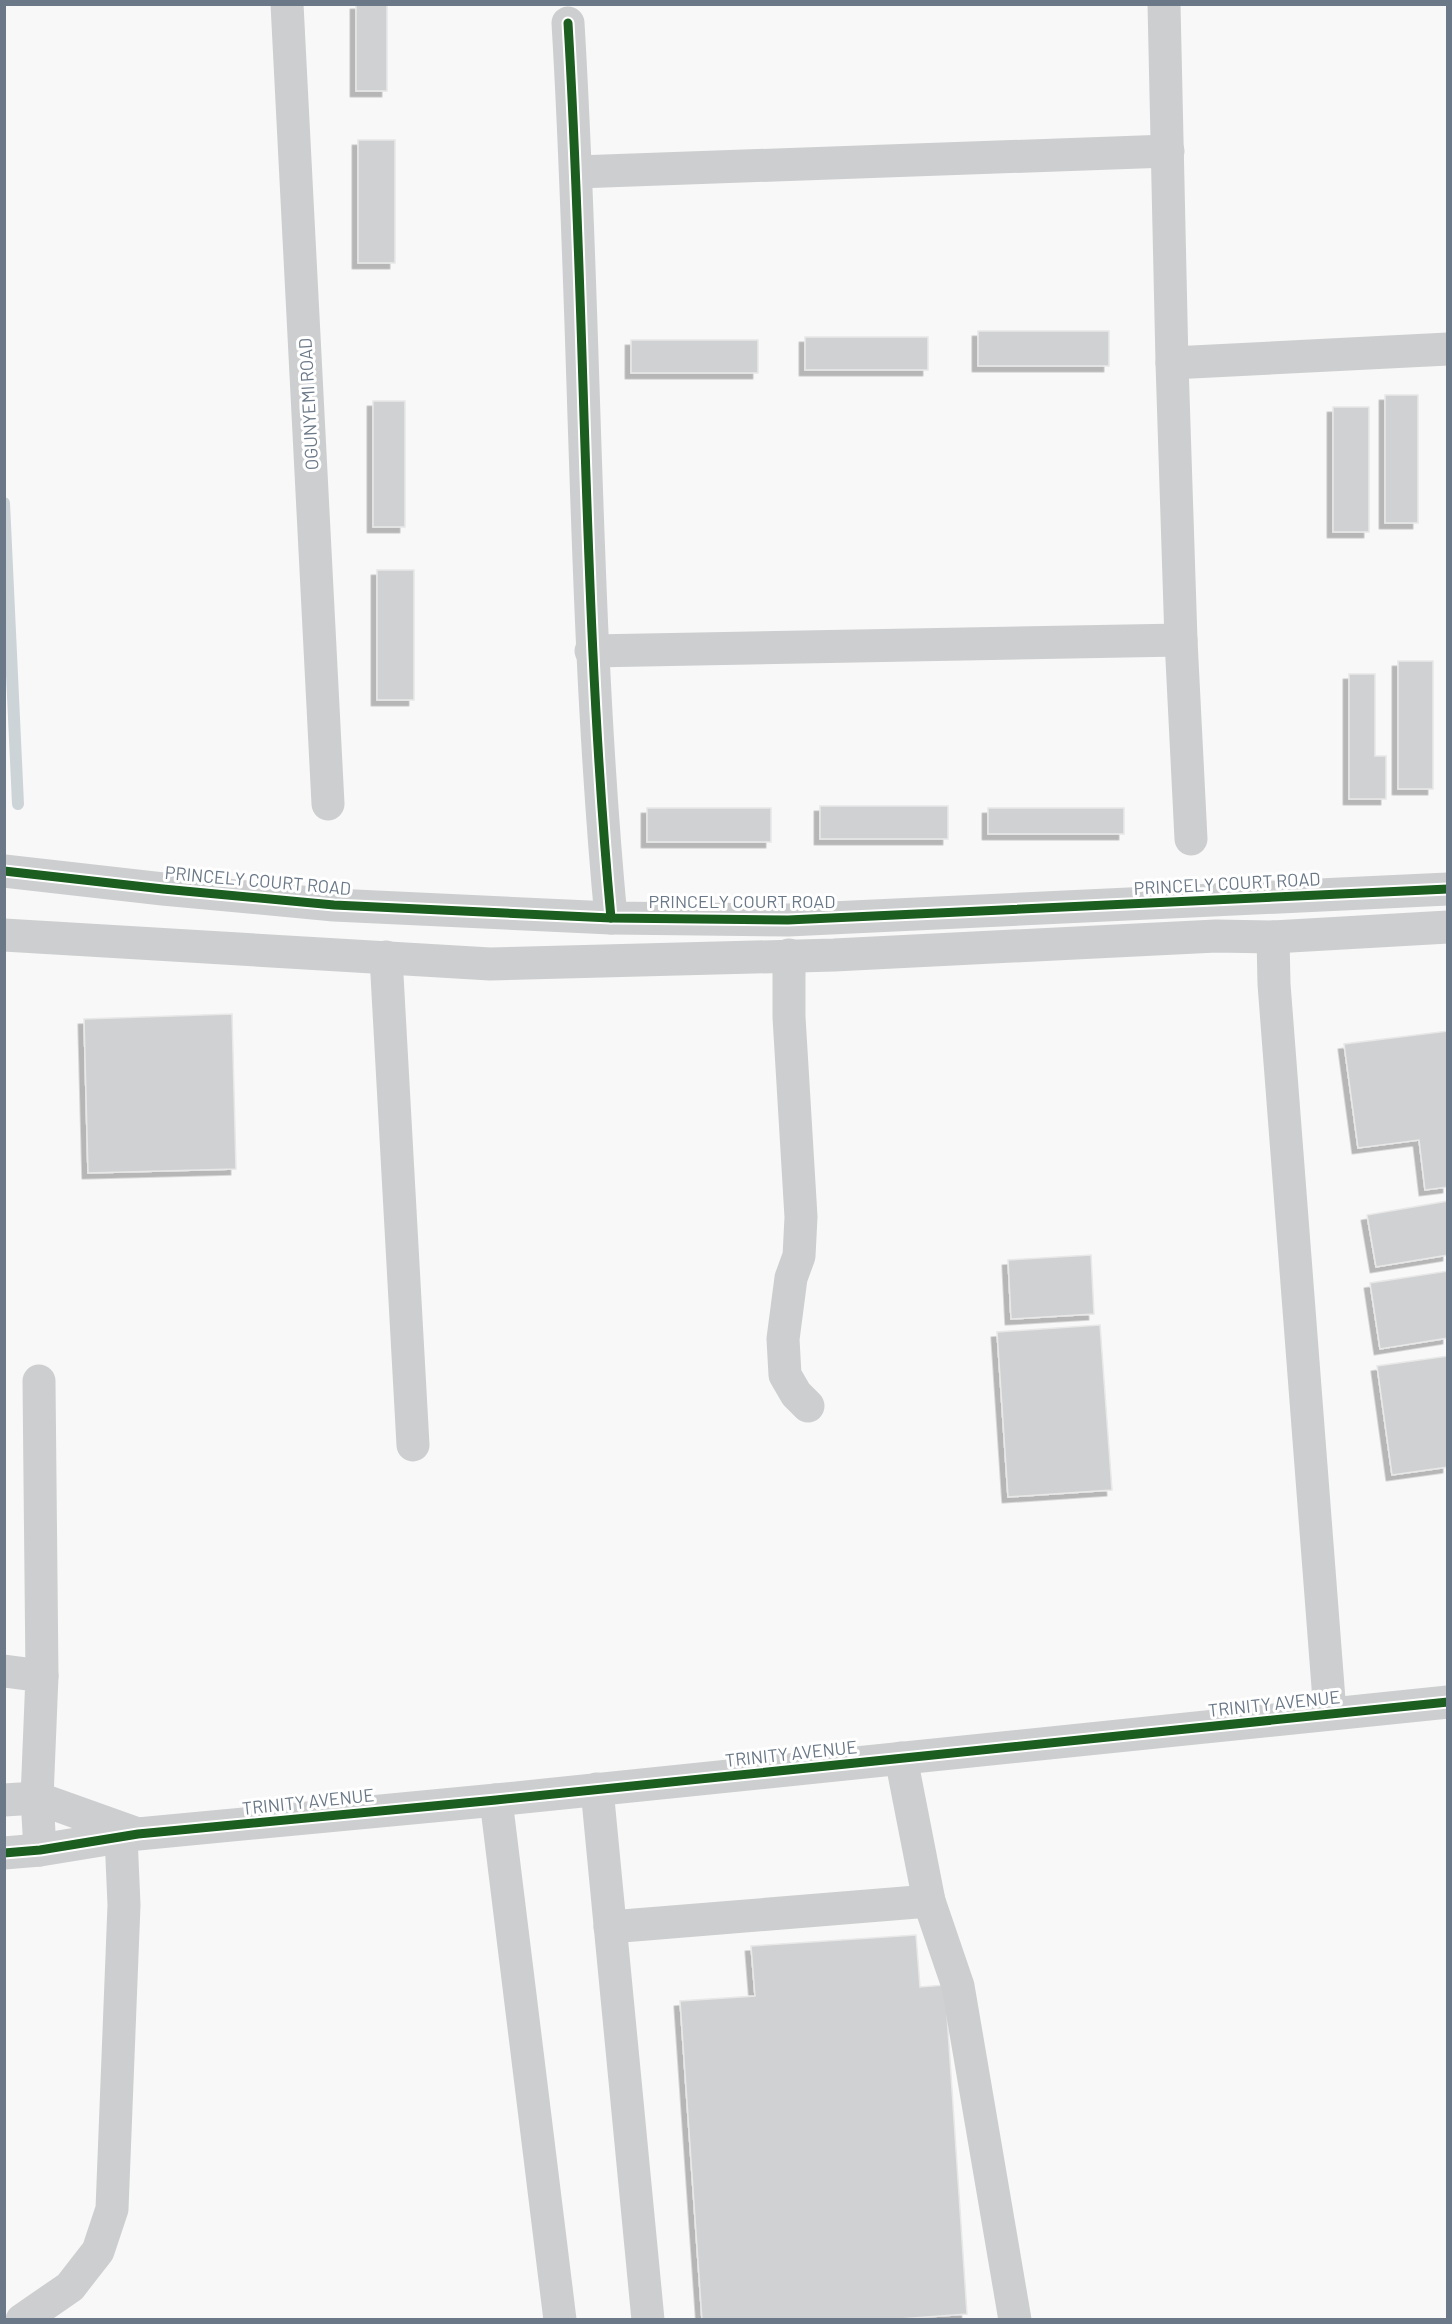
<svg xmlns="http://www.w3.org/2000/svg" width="1452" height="2324" font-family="Barlow,sans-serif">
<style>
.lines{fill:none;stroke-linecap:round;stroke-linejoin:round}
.stream{stroke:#cdd4d8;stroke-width:12}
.building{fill:#d0d1d2;stroke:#e8e8e8;stroke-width:1.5;filter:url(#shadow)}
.minor{stroke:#cdcecf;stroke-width:33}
.cycleway-casing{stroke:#fff;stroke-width:13}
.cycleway{stroke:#1b5e20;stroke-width:9}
.labels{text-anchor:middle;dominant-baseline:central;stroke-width:6;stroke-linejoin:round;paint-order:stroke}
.street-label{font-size:18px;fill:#6a7887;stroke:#fff}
</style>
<defs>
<filter id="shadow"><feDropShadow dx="-5.5" dy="5.5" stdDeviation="0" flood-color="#0004"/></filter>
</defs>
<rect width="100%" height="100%" fill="#f8f8f8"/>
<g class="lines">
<polyline class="stream" points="4,503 18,804"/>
</g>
<g class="building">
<rect x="356" y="4" width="31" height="87"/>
<rect x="358" y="140" width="37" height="123"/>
<rect x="978" y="331" width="131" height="35"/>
<rect x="805" y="337" width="123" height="33"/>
<rect x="631" y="340" width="127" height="33"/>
<rect x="1385" y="395" width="33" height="128"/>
<rect x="373" y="401" width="32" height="126"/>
<rect x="1333" y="407" width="36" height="125"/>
<rect x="377" y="570" width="37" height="130"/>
<rect x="1398" y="661" width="35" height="128"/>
<polygon points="1349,674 1375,674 1375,756 1386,756 1386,799 1349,799"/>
<rect x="820" y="806" width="128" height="33"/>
<rect x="647" y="808" width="124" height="34"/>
<rect x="988" y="808" width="136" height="26"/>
<polygon points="232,1014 236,1169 88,1173 84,1019"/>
<polygon points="1448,1031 1448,1187 1425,1190 1419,1140 1358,1148 1344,1044"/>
<polygon points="1448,1201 1448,1255 1376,1267 1367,1215"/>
<polygon points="1091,1255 1094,1314 1011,1319 1008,1260"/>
<polygon points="1448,1271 1448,1338 1380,1349 1370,1283"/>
<polygon points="1100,1325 1112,1490 1008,1497 997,1332"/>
<polygon points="1448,1356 1448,1467 1392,1475 1377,1366"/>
<polygon points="916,1935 920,1987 945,1985 967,2314 886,2320 702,2320 680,2001 755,1996 751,1946"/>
</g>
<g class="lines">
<g class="minor">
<polyline points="287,4 328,804"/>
<polyline points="1164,4 1172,363 1181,640 1191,839"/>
<path d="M568,23C586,321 583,620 611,918"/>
<polyline points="577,172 1168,151"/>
<polyline points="1172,363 1448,349"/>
<polyline points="591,651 1181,640"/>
<polyline points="4,871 163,889 334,905 611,918 788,920 1448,889"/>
<polyline points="4,935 490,964 834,955 1216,936 1273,937 1448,927"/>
<polyline points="1273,937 1274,984 1330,1713"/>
<polyline points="789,955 789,1017 801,1217 799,1256 791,1278 783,1339 785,1375 796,1394 808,1406"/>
<polyline points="386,957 413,1445"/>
<polyline points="39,1381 42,1676"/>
<polyline points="4,1671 42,1676 37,1798 40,1850"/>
<polyline points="901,1758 929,1901 958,1986 1015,2320"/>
<polyline points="597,1789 648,2320"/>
<polyline points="4,1800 37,1798 135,1833"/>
<polyline points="496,1800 560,2320"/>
<polyline points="4,1853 40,1850 138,1834 496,1800 1448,1702"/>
<polyline points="610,1927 929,1901"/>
<polyline points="22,2320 70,2287 98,2251 112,2209 124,1905 121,1836"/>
</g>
<defs>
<g id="cycleway">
<path d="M568,23C586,321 583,620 611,918"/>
<polyline points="4,871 163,889 334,905 611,918 788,920 1448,889"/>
<polyline points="4,1853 40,1850 138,1834 496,1800 1448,1702"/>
</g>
</defs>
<use href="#cycleway" class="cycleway-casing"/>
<use href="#cycleway" class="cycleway"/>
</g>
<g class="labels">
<g class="street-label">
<text transform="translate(308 404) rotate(-93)">OGUNYEMI ROAD</text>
<text transform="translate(258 880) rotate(5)">PRINCELY COURT ROAD</text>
<text transform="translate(1227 883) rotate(-3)">PRINCELY COURT ROAD</text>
<text x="742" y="901">PRINCELY COURT ROAD</text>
<text transform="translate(1274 1703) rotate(-6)">TRINITY AVENUE</text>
<text transform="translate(791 1753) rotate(-6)">TRINITY AVENUE</text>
<text transform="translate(308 1801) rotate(-6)">TRINITY AVENUE</text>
</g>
</g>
<rect width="1452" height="2324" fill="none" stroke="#6a7887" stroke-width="12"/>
</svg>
